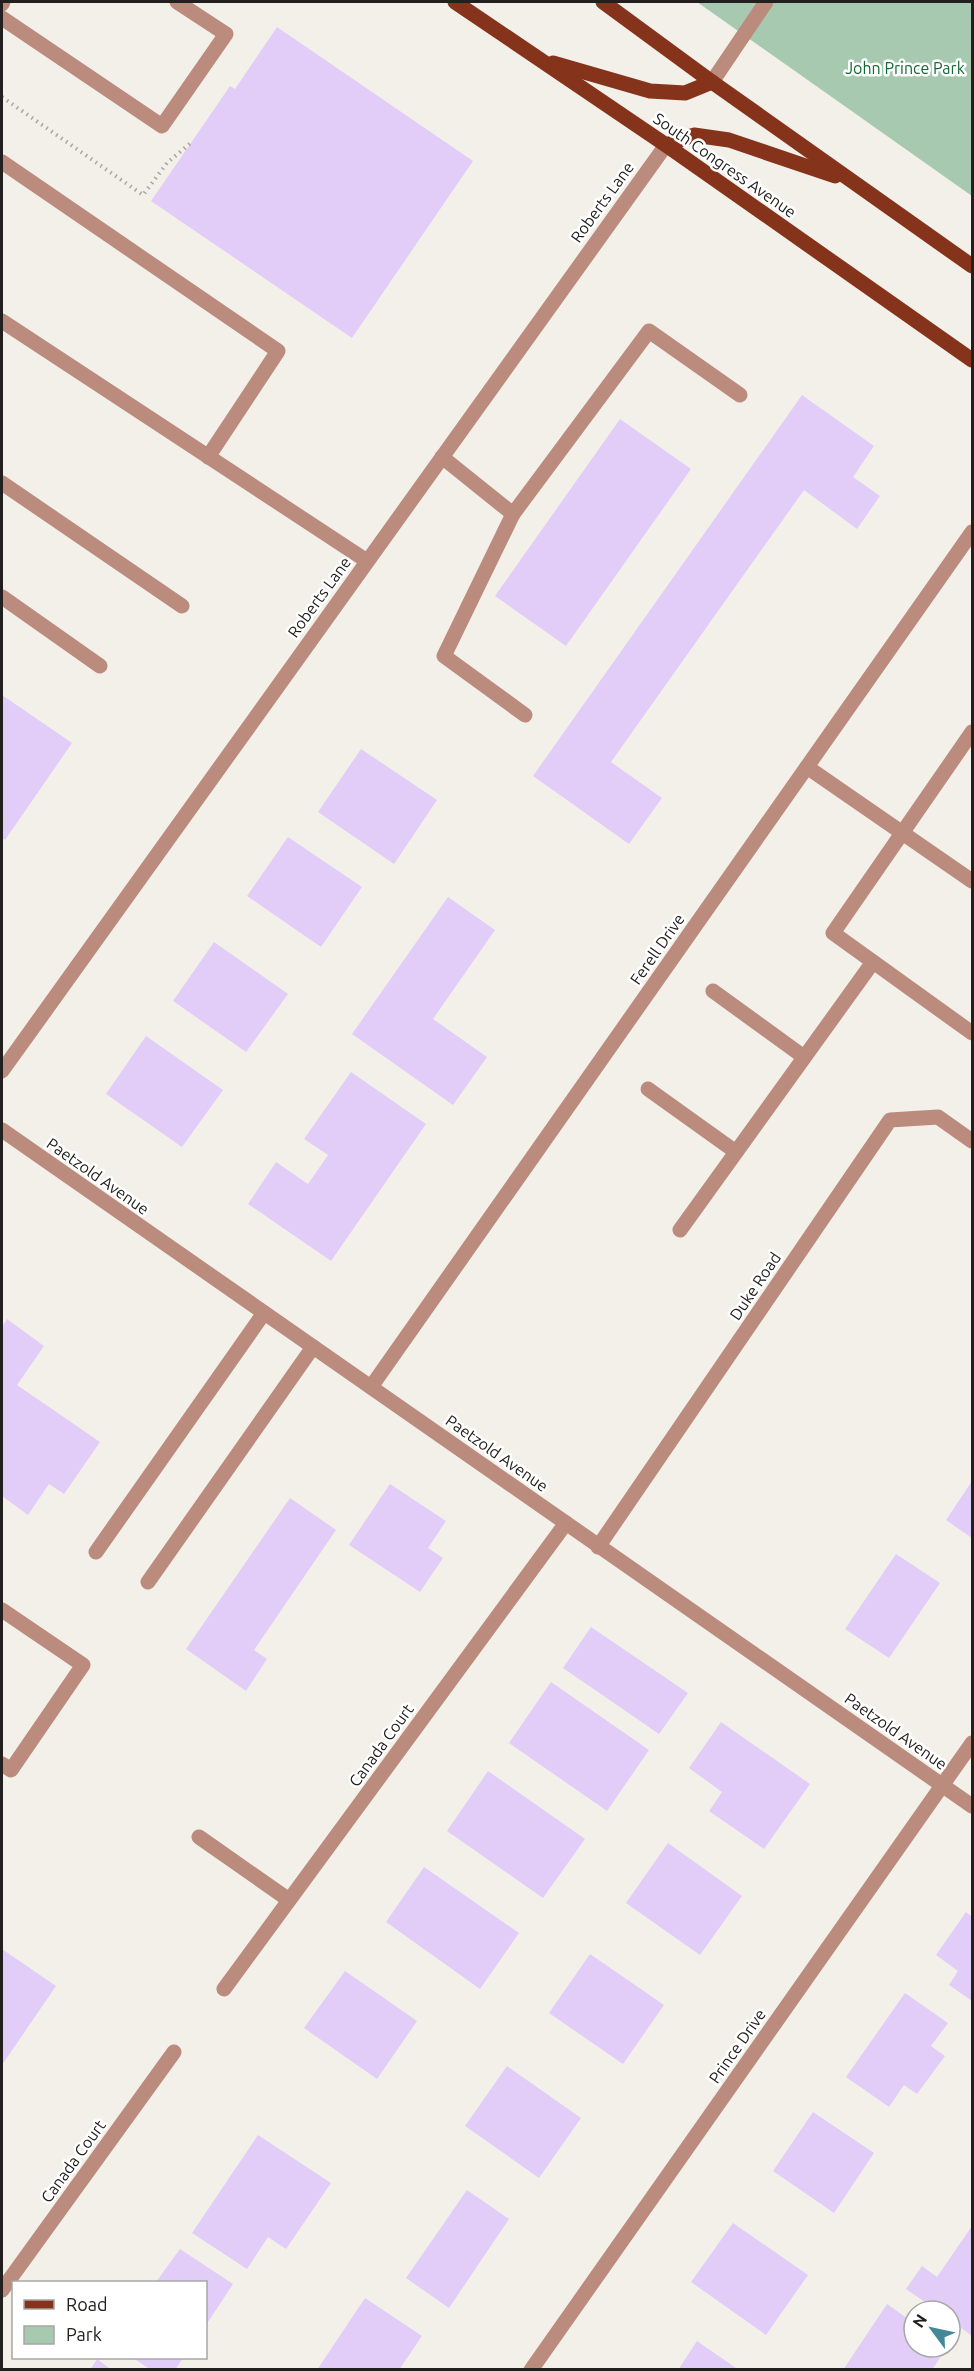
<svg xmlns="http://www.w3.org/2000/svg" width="974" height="2371" font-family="Ubuntu,sans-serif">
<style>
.green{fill:#a7c9af}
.building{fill:#e2cdf9}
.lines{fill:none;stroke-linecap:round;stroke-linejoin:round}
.path{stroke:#a8a6a2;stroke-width:4;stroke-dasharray:1.5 4.5;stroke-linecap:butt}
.minor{stroke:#bb8b7d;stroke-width:15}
.major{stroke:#86331c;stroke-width:15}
.labels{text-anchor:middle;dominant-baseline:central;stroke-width:5;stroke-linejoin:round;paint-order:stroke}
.park-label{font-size:16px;fill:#136836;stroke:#fff}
.street-label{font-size:16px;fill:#21201e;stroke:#fff}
</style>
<rect width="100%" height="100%" fill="#f3f0ea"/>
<polygon class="green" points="697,2 972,2 972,196"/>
<g class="building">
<polygon points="277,27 473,161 352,338 151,201 230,86 235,89"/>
<polygon points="802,395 874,446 853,477 880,496 857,529 804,490 611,762 662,798 629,844 533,776"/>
<polygon points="620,419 691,469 566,646 495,596"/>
<polygon points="2,695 72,743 5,840 2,838"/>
<polygon points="361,749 437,800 394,864 318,812"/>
<polygon points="288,837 362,887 321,947 247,896"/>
<polygon points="448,897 495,930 433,1019 487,1057 453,1105 352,1034"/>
<polygon points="214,942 288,994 246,1052 173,1001"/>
<polygon points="146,1036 223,1090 182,1147 106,1094"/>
<polygon points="351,1072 426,1124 331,1261 248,1204 276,1162 308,1184 328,1155 304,1139"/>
<polygon points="7,1319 44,1346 17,1385 100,1442 64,1494 49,1484 28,1515 2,1496 2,1327"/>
<polygon points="972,1481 972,1538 946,1520"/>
<polygon points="390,1484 446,1521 428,1548 443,1558 420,1592 349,1545"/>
<polygon points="290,1498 336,1530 254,1650 267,1659 246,1691 186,1649"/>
<polygon points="896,1554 940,1583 889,1658 845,1629"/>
<polygon points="591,1627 688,1693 659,1734 563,1668"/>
<polygon points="551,1682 649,1750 607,1811 509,1743"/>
<polygon points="721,1722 810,1784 764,1849 709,1811 722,1792 689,1768"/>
<polygon points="488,1771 585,1839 543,1898 447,1831"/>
<polygon points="668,1843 742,1896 700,1955 626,1903"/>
<polygon points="424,1867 519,1933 480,1989 386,1922"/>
<polygon points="966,1912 972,1917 972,2001 949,1985 958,1971 936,1955"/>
<polygon points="2,1949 56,1986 2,2065"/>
<polygon points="590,1954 664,2005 623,2064 549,2013"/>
<polygon points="345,1971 417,2021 377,2079 304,2028"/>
<polygon points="905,1993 948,2023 931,2046 945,2056 917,2094 904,2085 889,2107 846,2077"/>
<polygon points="507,2066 581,2118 539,2178 465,2126"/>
<polygon points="813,2112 874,2153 834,2213 773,2171"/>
<polygon points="258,2135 331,2183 286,2249 268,2237 247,2269 192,2233"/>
<polygon points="467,2190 509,2219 449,2308 406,2278"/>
<polygon points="733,2223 808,2275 766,2335 691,2282"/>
<polygon points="972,2226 972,2336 950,2320 950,2311 938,2311 906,2289 922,2266 937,2277"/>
<polygon points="180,2249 233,2284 206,2325 206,2282 156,2282"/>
<polygon points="365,2298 422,2336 399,2370 317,2370"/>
<polygon points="887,2304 914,2323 914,2347 947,2347 932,2370 843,2370"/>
<polygon points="697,2341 739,2370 678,2370"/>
<polygon points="133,2358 183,2358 175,2370 151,2370"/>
<polygon points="97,2359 112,2370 90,2370"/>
</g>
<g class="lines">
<polyline class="path" points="2,97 143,195 167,163 193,141"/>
<g class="minor">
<polyline points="2,4 3,2"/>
<polyline points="2,18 162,126 226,34 177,2"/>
<polyline points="712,82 766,2"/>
<polyline points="2,162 278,351 208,457"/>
<polyline points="2,321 367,561"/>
<polyline points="442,457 513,514 444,656 525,715"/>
<polyline points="2,483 182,606"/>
<polyline points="513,514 649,331 740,395"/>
<polyline points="2,597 100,666"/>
<polyline points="972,732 833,933 972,1033"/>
<polyline points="807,767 972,881"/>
<polyline points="713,991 804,1057"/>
<polyline points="2,1071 666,145"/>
<polyline points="648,1089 736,1152"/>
<polyline points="2,1130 972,1806"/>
<polyline points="680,1230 873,962"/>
<polyline points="371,1387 972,532"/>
<polyline points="598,1547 890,1120 938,1117 972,1141"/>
<polyline points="96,1552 264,1313"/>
<polyline points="148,1582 313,1347"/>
<polyline points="2,1610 83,1665 11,1770 2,1764"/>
<polyline points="199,1837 289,1900"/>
<polyline points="224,1989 566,1523"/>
<polyline points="2,2290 174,2052"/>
<polyline points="531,2370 972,1743"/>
</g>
<g class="major">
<polyline points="455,2 666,145 972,360"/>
<polyline points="603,2 712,82 972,266"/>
<polyline points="553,63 650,91 685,93 712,82"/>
<polyline points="666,145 694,135 729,140 835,176"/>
</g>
</g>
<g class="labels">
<g class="park-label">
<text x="905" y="68">John Prince Park</text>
</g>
<g class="street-label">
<text transform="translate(725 165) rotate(35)">South Congress Avenue</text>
<text transform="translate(602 202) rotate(-54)">Roberts Lane</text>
<text transform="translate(319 597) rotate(-54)">Roberts Lane</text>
<text transform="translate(657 949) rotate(-55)">Ferell Drive</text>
<text transform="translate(98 1176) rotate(35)">Paetzold Avenue</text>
<text transform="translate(755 1286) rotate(-56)">Duke Road</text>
<text transform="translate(497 1453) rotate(35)">Paetzold Avenue</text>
<text transform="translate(896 1731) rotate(35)">Paetzold Avenue</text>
<text transform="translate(381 1745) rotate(-54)">Canada Court</text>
<text transform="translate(737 2046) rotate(-55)">Prince Drive</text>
<text transform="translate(73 2161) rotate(-54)">Canada Court</text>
</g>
</g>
<rect width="974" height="2371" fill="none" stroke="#21201e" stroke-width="6"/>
<rect x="12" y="2281" width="195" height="78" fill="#ffffff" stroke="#a6a6a5" stroke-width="1.5"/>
<rect x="24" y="2300" width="30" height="9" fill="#86331c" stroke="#a6a6a5" stroke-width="1.5"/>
<text x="66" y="2311" font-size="18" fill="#21201e">Road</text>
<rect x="24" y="2326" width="30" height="18" fill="#a7c9af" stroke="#a6a6a5" stroke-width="1.5"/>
<text x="66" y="2341" font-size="18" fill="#21201e">Park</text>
<g transform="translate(932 2329) rotate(303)"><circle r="28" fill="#ffffff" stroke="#a6a6a5" stroke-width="1.5"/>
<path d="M0-4.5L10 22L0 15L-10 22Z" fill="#448897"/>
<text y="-9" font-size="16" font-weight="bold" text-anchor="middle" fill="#21201e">N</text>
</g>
</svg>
